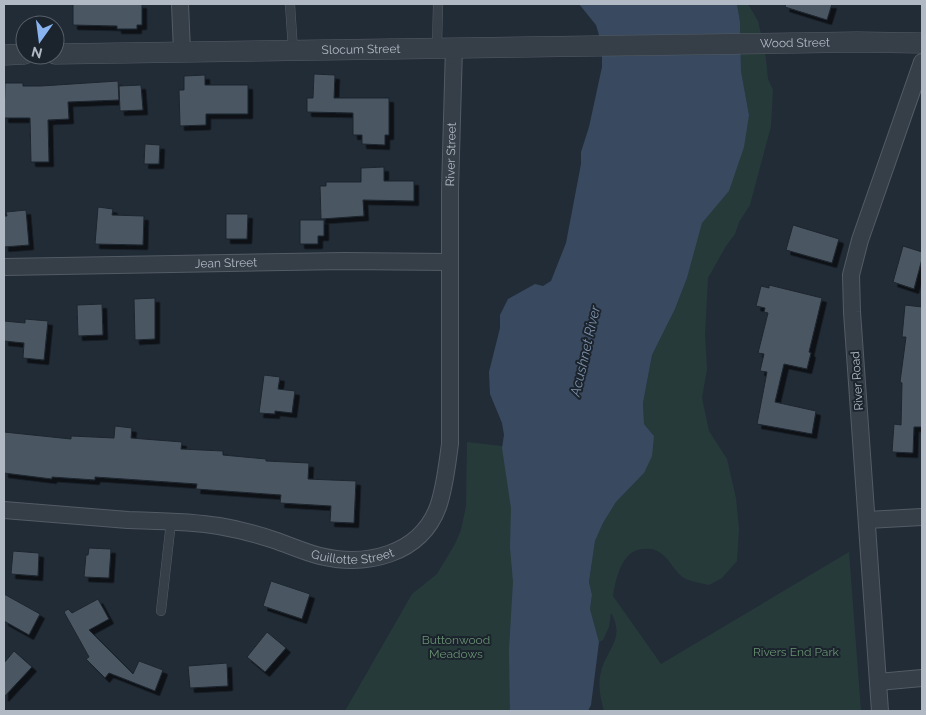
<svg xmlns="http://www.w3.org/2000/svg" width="926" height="715" font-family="Raleway,sans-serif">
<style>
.green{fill:#273a3a}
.water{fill:#394a60}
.building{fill:#4b5663;stroke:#1d252e;filter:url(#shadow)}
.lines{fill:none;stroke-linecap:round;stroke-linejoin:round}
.service-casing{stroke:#535c65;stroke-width:10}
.minor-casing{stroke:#535c65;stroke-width:18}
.tertiary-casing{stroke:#535c65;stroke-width:21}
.service{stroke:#363e48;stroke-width:9}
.minor{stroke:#363e48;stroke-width:16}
.tertiary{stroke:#363e48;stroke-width:20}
.labels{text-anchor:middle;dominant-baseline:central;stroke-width:4;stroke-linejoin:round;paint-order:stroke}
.street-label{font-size:12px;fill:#b0b9c4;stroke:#1b232c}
.park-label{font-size:12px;fill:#699372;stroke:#1b232c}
.water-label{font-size:14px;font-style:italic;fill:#7b90aa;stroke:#1b232c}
</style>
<defs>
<filter id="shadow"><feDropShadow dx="4.5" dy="4.5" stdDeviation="0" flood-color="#0009"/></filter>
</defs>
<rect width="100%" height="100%" fill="#222c37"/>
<g class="green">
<path d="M737,4H748L758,21L765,51L768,79L773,90L771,126L750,205L739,222L735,234L726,246L708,278L705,335L707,369L702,398L709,431L727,459L736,498L739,529L737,561L722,578L709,585C702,583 693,582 686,579C675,574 670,558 659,552C655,549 649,548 644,549C622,549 616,578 613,596L661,664L849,552L861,711H604C600,696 597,684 602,668C609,647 625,637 611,613L609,627L603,640L599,642L590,609L592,595L589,582L595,541L603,523L616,502L644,473L654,436L644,424L643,403L652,355L675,309L687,278L702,222L729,191L749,115L741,71L740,22Z"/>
<polygon points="467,442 528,449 521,711 345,711 412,594 437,574 455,544 461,530 466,506"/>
</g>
<polygon class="water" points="579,4 737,4 740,22 741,71 749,115 744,147 729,191 702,223 687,278 675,309 652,355 643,403 644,424 654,436 652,456 644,473 616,502 603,523 595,541 589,582 592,595 590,609 599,642 591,705 588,711 510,711 509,650 513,582 510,547 511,508 502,448 504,435 502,423 490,394 489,372 500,328 500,315 508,299 535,284 543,286 551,281 566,243 581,164 581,152 589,127 602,67 602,52 598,43 599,35 596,25"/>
<g class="building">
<polygon points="73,4 142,4 142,25 137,25 137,29 117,29 117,26 73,25"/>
<polygon points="786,4 832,4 827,20 785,7"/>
<polygon points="314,74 335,75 334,98 389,98 389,135 385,135 385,145 362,144 362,135 353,135 353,113 307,112 307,98 313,98"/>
<polygon points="205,75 205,85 248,85 248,114 206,114 206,125 180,126 179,90 184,90 184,76"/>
<polygon points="118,81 119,100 68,102 69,119 48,120 49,162 31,162 30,118 4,118 5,83 23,83 23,86 41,86"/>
<polygon points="141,85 143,110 120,111 119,86"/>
<polygon points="145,144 160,145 159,164 144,164"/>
<polygon points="384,167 384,181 414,181 414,201 363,200 364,216 321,219 320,186 326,186 326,182 361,182 361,168"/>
<polygon points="98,207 113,209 112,215 144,216 143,245 95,244"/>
<polygon points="26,210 29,245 4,247 4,216 7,216 6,212"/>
<polygon points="226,214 248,214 247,239 226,239"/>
<polygon points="300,220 324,220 324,236 318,236 318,244 300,244"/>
<polygon points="793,225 839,239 832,263 786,250"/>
<polygon points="903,246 922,252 922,259 914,289 893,282"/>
<polygon points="769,285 822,298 809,352 811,353 807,369 784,364 775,402 816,411 812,434 757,424 767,372 760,371 764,354 758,353 768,313 764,312 765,308 756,306 761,286 769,288"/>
<polygon points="155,298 155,339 135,340 134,299"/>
<polygon points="102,304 103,335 78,336 77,305"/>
<polygon points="905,305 922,307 922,427 914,427 913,453 892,452 894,424 901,425 902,383 900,382 906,337 902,337"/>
<polygon points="25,319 48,321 44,360 23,358 24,343 4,341 4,321 25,323"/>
<polygon points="264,375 280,377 278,389 295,391 292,413 275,411 275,414 259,413"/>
<polygon points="115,426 132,428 131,438 182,442 181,449 223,451 223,455 266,459 266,461 309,463 308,479 356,481 354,523 330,522 331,506 280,503 281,495 196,489 197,484 95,477 95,480 52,477 52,479 4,473 4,432 71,439 71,436 114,438"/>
<polygon points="89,548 111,549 109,578 84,577 86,555 88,555"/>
<polygon points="13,551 39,553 38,576 11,574"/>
<polygon points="271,581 310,594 302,619 263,606"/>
<polygon points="4,594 40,614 29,635 4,621"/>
<polygon points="98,599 109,619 89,630 133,674 139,661 163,670 155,691 109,673 105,678 86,659 89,657 64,612 68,609 72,613"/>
<polygon points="267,632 286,648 265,672 247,657"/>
<polygon points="14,651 32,667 4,697 4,663"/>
<polygon points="227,663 228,686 190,688 188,666"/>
</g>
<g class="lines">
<defs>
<g id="service">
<polyline points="290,4 293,50"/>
<polyline points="437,47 438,4"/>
<polyline points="161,611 171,522"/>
</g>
<g id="minor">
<polyline points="180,4 182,51"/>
<path id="s1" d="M4,267L344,261L450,262"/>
<path id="s2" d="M4,510C45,513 87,517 128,520C158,521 189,521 219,526C237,529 256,534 274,540C289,545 304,552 320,556C366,567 420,555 438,507C445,487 447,465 450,444V190L454,47"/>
<polyline points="867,520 922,517"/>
<polyline points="878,682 922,678"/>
<polyline points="880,711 852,312 851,275 860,240 922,62"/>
</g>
<g id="tertiary">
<path id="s3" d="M55,54L857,42L922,43"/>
<polyline points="4,55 25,54"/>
</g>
</defs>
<use href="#service" class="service-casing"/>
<use href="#minor" class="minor-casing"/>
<use href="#tertiary" class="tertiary-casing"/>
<use href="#service" class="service"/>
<use href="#minor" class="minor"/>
<use href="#tertiary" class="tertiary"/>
</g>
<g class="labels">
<g class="street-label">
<text stroke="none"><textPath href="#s3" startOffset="740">Wood Street</textPath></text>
<text stroke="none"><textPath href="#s3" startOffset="306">Slocum Street</textPath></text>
<text stroke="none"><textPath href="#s2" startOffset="815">River Street</textPath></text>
<text stroke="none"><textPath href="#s1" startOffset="222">Jean Street</textPath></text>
<text transform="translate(857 381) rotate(-94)">River Road</text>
<text stroke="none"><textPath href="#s2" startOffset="354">Guillotte Street</textPath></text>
</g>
<g class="park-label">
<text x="456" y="640">Buttonwood<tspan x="456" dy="14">Meadows</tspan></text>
<text x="796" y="652">Rivers End Park</text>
</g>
<g class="water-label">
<text transform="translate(585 351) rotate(-77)">Acushnet River</text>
</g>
</g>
<rect width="926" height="715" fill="none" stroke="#b0b9c4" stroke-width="10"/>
<g transform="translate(40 40) rotate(194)"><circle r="24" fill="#1b232c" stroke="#575f69"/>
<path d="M0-4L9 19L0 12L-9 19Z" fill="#89b4f0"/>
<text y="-8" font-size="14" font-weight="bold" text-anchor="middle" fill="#b0b9c4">N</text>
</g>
</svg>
